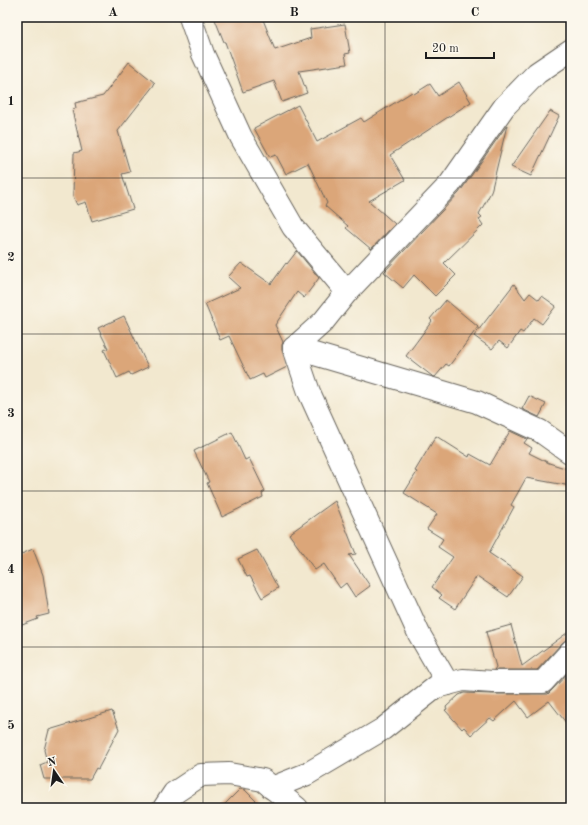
<svg xmlns="http://www.w3.org/2000/svg" width="588" height="825" font-family="'Old Standard TT',serif">
<style>
.building{fill:#dba679}
.lines{fill:none;stroke-linecap:round;stroke-linejoin:round}
.minor-casing{stroke:#67635b;stroke-width:24}
.minor{stroke:#fff;stroke-width:22}
.grid{fill:none;stroke:#1c1c1c;stroke-width:1;stroke-opacity:0.55}
.neatline{fill:none;stroke:#1c1c1c;stroke-width:1.5}
.grid-label{font-size:13px;text-anchor:middle;font-weight:bold;fill:#1c1c1c}
</style>
<rect width="100%" height="100%" fill="#fbf7ec"/>
<filter id="ink" filterUnits="userSpaceOnUse"><feTurbulence type="fractalNoise" baseFrequency=".025" numOctaves="2"/><feDisplacementMap in="SourceGraphic" scale="8" xChannelSelector="R" yChannelSelector="G"/><feConvolveMatrix kernelMatrix="1 2 1 2 8 2 1 2 1" color-interpolation-filters="sRGB"/></filter>
<filter id="wash" filterUnits="userSpaceOnUse"><feTurbulence type="fractalNoise" baseFrequency=".012" numOctaves="4" result="noise"/><feDisplacementMap in="SourceGraphic" scale="16" xChannelSelector="R" yChannelSelector="G"/><feGaussianBlur stdDeviation="0.9" result="paint"/><feColorMatrix in="noise" values="0 0 0 0 0 0 0 0 0 0 0 0 0 0 0 0 0 1.4 0 .05"/><feComposite in="paint" operator="in"/></filter>
<g filter="url(#wash)">
<rect width="100%" height="100%" fill="#f2e8cf"/>
<g id="blocks">
<g class="building">
<polygon points="214,17 262,17 275,50 311,38 310,29 345,24 350,53 345,54 347,64 299,71 307,93 282,102 274,81 243,92 225,42 224,42"/>
<polygon points="129,62 155,83 154,84 154,85 118,131 130,172 122,174 133,209 92,221 86,202 77,205 73,196 74,153 82,151 72,110 76,108 75,103 103,96"/>
<polygon points="459,82 471,102 390,155 405,180 369,201 395,224 371,249 346,228 348,226 325,206 327,203 308,163 286,174 276,155 270,157 254,128 298,105 317,142 361,118 364,122 412,92 414,94 430,84 438,96"/>
<polygon points="550,111 559,116 531,176 511,167"/>
<polygon points="507,125 491,192 479,214 482,217 479,219 483,225 444,263 456,275 435,296 414,275 403,288 384,272 459,193"/>
<polygon points="297,251 319,278 304,298 297,292 275,325 283,342 282,345 282,350 287,367 265,378 263,374 250,380 229,336 220,340 205,304 240,288 228,277 241,263 271,284 286,263 287,264"/>
<polygon points="514,284 525,299 530,293 539,300 542,296 556,306 542,324 534,318 523,333 520,331 508,348 499,341 492,349 474,336"/>
<polygon points="446,300 478,327 449,366 446,364 435,377 432,376 406,356 432,321 430,319"/>
<polygon points="124,316 148,367 131,375 129,372 117,378 104,350 108,348 98,328"/>
<polygon points="529,396 546,404 539,417 522,409"/>
<polygon points="510,431 527,439 524,443 532,448 529,453 549,463 571,470 571,486 526,478 511,505 514,507 489,553 523,576 508,597 477,576 455,609 439,598 442,595 432,587 453,557 438,547 443,539 427,529 437,514 404,493 417,472 415,471 436,436 469,457 470,454 490,465"/>
<polygon points="232,432 245,460 249,458 265,491 262,493 263,497 222,517 207,483 209,482 194,451"/>
<polygon points="335,501 356,554 349,555 370,586 355,597 346,583 340,588 324,564 315,570 289,534"/>
<polygon points="33,549 43,575 49,614 37,617 38,619 22,625 17,614 17,556"/>
<polygon points="257,550 278,588 262,598 250,576 247,577 238,559"/>
<polygon points="511,625 522,666 571,630 571,639 567,639 562,643 537,670 494,670 496,667 486,632"/>
<polygon points="571,670 571,729 549,701 528,717 516,701 494,721 490,718 471,735 464,727 462,729 445,710 447,709 446,707 459,695 464,693 493,694 548,694 552,690"/>
<polygon points="112,711 119,729 98,769 96,768 90,779 44,779 40,765 47,762 44,750 49,730"/>
<polygon points="240,789 245,790 263,808 221,808"/>
</g>
</g>
</g>
<g filter="url(#ink)">
<use href="#blocks" fill-opacity="0" stroke="#67635b" stroke-width="1"/>
<g class="lines">
<defs>
<g id="minor">
<polyline points="190,17 203,54 241,137 293,227 347,292"/>
<polyline points="294,348 323,322 347,292 450,184 504,107 537,73 571,50"/>
<polyline points="294,348 309,392 419,634 448,684"/>
<polyline points="294,348 477,402 540,431 571,453"/>
<polyline points="272,788 307,774 383,729 436,687 463,680 493,682 543,682 571,651"/>
<polyline points="164,808 174,793 201,775 229,774 263,780 297,808"/>
</g>
</defs>
<use href="#minor" class="minor-casing"/>
<use href="#minor" class="minor"/>
</g>
</g>
<path class="grid" d="M203,17V808M385,17V808M17,178H571M17,334H571M17,491H571M17,647H571"/>
<rect width="588" height="825" fill="none" stroke="#fbf7ec" stroke-width="44"/>
<g transform="translate(54 771) rotate(347)" stroke="#fbf7ec" stroke-width="3" paint-order="stroke">
<path d="M0-3L7 15L0 10L-7 15Z" fill="#1c1c1c"/>
<text y="-6" font-size="11" font-weight="bold" text-anchor="middle" fill="#1c1c1c">N</text>
</g>
<path d="M426 52v6h68v-6" fill="none" stroke="#1c1c1c" stroke-width="2"/>
<text x="432" y="52" font-size="12" fill="#1c1c1c" stroke="#fbf7ec" stroke-width="3" paint-order="stroke">20 m</text>
<rect x="22" y="22" width="544" height="781" class="neatline"/>
<g class="grid-label">
<text x="113" y="16">A</text>
<text x="294" y="16">B</text>
<text x="475" y="16">C</text>
<text x="11" y="105">1</text>
<text x="11" y="261">2</text>
<text x="11" y="417">3</text>
<text x="11" y="573">4</text>
<text x="11" y="729">5</text>
</g>
</svg>
